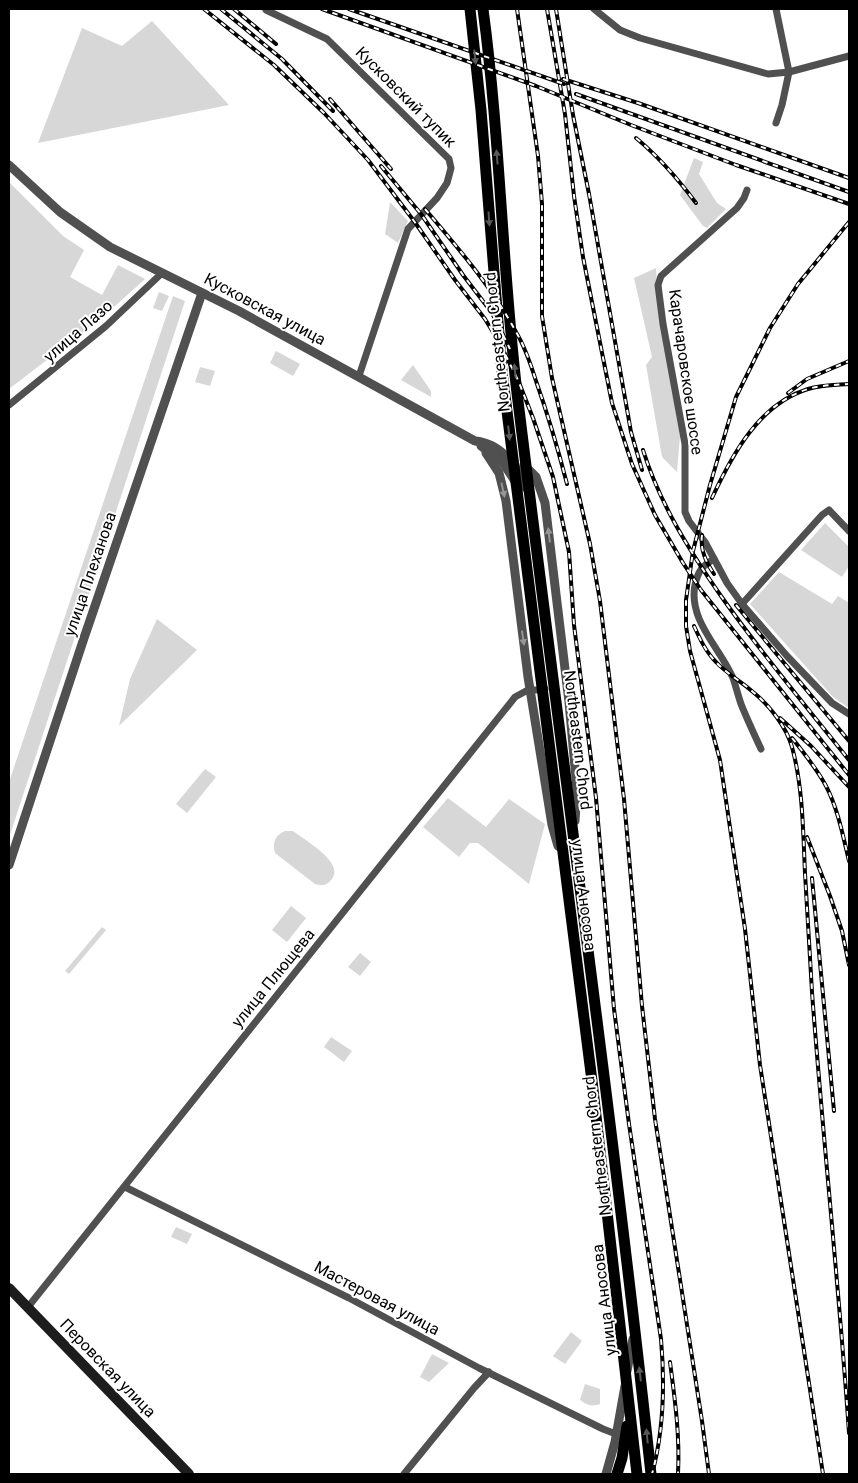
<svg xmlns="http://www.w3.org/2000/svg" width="858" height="1483" font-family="Roboto,sans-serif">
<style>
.green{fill:#d7d7d7}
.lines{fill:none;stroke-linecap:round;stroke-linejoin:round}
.minor{stroke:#505050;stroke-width:7}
.tertiary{stroke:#505050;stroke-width:9}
.secondary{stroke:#1d1d1d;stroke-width:10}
.primary{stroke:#000;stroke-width:11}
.rail-casing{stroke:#000;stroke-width:4}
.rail{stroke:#fff;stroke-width:2;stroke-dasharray:5.5;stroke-linecap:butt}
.oneway{fill:#595959}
.oneway2{fill:#969696}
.labels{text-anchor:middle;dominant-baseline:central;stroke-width:4;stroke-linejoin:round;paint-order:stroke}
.street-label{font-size:16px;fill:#000;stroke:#fff}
</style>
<rect width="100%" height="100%" fill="#fff"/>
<g class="green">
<polygon points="152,21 229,105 38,143 82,28 122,46"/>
<polygon points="694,158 703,162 699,174 717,203 726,209 707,228 703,226 680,195"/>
<polygon points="9,182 63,236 84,250 70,277 102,295 118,265 145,279 104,316 9,389"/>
<polygon points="390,202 408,221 398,243 385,234"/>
<polygon points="656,268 659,317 680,436 677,472 662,457 646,365 652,357 634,278"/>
<polygon points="159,292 169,296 162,311 153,308"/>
<polygon points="173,296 185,301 9,838 9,782"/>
<polygon points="276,351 300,364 293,376 270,363"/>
<polygon points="413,365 431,391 431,397 401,380"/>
<polygon points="200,367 215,371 210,386 195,382"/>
<polygon points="825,523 849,547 849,566 842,577 801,550"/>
<polygon points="779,572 832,604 838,596 849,603 849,708 833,697 750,604"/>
<polygon points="157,619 197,650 119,726 130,679"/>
<polygon points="205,769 216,777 187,813 176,804"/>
<polygon points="448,798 486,827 509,799 545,824 529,884 478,843 470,843 459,857 423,827"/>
<path d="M285,831H293C305,840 345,863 332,879C326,886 323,886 315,884L275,853C272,843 275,835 285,831Z"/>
<polygon points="291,906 306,918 287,942 272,930"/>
<polygon points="102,927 106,930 69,974 65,971"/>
<polygon points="360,953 371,962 360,976 348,967"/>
<polygon points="331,1037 352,1051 344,1062 324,1047"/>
<polygon points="176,1227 192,1234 187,1244 171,1237"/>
<polygon points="571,1332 582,1341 565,1364 553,1356"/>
<polygon points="432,1354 449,1363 429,1382 420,1377"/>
<path d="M585,1384L600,1389V1404C591,1407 587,1405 580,1400Z"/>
</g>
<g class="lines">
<g class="minor">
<polyline points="594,9 620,30 640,38 768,74 789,72 849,56"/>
<polyline points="266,10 327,39 449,159 451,168 447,183 437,198 408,229 359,376"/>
<polyline points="776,123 782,105 789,72 776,9"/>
<polyline points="747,190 744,198 737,208 661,276 658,285 663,324 685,444 685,512 689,521 705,542 727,583 742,604 787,656 832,703 849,714"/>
<polyline points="9,405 106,326 162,273"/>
<path d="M714,559C702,566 698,571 695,585C688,620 720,648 733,678C736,687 738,695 741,704C747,719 754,734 761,749"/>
<polyline points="742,604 822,515 829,510 849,531"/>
<polyline points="125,1187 349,1298 479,1368 603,1429 616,1434"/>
<polyline points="28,1307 515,697 526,691 545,689"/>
<polyline points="404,1474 474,1388 489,1372"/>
</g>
<g class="tertiary">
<path d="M9,165L60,212L110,247L239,311L475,441C500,443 518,466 526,488"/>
<polyline points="481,446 503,463 515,481"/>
<polyline points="486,453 499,473 506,501 528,677 552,825 558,846"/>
<polyline points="524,465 536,477 545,503 569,702 577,789 575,821"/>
<polyline points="9,865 84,638 202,293"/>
<polyline points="627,1371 633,1339"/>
<polyline points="606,1474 615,1442 625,1386"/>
</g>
<polyline class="secondary" points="9,1288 189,1474"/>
<g class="primary">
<polyline points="470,9 481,110 502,372 592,1081 637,1474"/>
<path d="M483,9C500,136 502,265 517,393C561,753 612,1113 651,1474"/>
<polyline points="617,1474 622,1458 627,1426"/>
</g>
<defs>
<g id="rail">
<path d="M204,9L274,65L324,113L368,160L414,221L455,280L485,319L499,342L518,380L533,418L553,477L569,552L574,625L596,798L614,1009L629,1124L661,1339C665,1385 664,1430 652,1474"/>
<polyline points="221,9 282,59 333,111"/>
<polyline points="234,9 276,44"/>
<polyline points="322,9 536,86 631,125 736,165 849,204"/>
<polyline points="349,9 564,84"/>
<polyline points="517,9 538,156 542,204 542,316 552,378 590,544 600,601 624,799 642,1006 655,1119 702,1421 709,1474"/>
<polyline points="547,9 565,114 574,196 583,257 612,403 632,464 655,515 683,563 701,590 849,775"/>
<polyline points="556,9 573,115 589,194 631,432 642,470"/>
<polyline points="563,79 638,103 849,178"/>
<polyline points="576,94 849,192"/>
<polyline points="330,99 391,169"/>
<path d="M636,138C659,157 678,179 696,203"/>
<polyline points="381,166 421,214 463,275 492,313 510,349"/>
<path d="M425,209C458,248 492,287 516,332C525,347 531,365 536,381C548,415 558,449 567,484"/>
<polyline points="788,393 807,379 849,361"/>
<path d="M643,450C660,504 689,550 721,596C761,653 806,706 849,760"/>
<path d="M712,498C732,455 759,404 808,389C821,385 835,385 849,384"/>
<path d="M702,535C700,550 706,562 714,574"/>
<polyline points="736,605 849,741"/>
<path d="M694,626C700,639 706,652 716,662C727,674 741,681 753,692C769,705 786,726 792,747C803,787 803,831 805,873C807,913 810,952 812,992C823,1139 839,1286 849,1433"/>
<polyline points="780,718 811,746 849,787"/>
<path d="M792,738C804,753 817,769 826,786C838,809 843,836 849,861"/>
<polyline points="807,837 830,896 842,931 849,965"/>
<polyline points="812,878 834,1111"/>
<path d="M670,1362C675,1400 680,1436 678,1474"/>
<polyline points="823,1474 760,1065 745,929 720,760 690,651 686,626 686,600 693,551 710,485 736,397 770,328 798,284 849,222"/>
</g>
</defs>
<use href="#rail" class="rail-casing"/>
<use href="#rail" class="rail"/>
</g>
<defs><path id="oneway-solid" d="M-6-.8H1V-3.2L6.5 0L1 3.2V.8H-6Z" transform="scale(1.25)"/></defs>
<g class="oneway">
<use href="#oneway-solid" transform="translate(475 57) rotate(84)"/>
<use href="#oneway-solid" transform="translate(497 157) rotate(-95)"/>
<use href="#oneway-solid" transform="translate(489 219) rotate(86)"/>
<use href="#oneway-solid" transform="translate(515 371) rotate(-96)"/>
<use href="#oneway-solid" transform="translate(509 433) rotate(83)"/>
<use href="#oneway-solid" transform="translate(640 1374) rotate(-97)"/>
<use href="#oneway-solid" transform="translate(647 1436) rotate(-96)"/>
</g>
<g class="oneway2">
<use href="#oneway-solid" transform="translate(503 490) rotate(78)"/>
<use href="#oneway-solid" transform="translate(549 535) rotate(-97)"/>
<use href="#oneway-solid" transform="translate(523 638) rotate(82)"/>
</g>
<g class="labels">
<g class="street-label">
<text transform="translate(406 97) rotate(45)">Кусковский тупик</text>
<text transform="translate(265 309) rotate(28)">Кусковская улица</text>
<text transform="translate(78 331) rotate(-41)">улица Лазо</text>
<text transform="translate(497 342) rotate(-96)">Northeastern Chord</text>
<text transform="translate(686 372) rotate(82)">Карачаровское шоссе</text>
<text transform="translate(90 574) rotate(-71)">улица Плеханова</text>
<text transform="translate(578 740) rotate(83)">Northeastern Chord</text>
<text transform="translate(584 895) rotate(83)">улица Аносова</text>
<text transform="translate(273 978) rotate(-51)">улица Плющева</text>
<text transform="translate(597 1146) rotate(-97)">Northeastern Chord</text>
<text transform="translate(377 1298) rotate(28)">Мастеровая улица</text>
<text transform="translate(604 1300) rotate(-97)">улица Аносова</text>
<text transform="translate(108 1368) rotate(46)">Перовская улица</text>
</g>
</g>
<rect width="858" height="1483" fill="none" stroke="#000000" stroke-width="20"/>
</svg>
